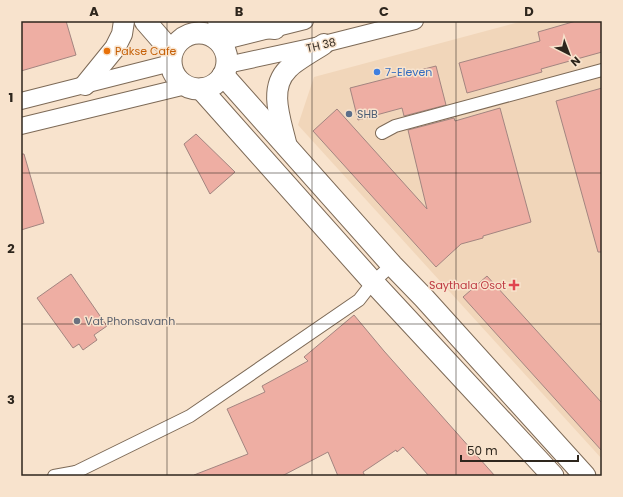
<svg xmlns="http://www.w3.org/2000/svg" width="623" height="497" font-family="Poppins,sans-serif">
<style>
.built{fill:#f1d6ba}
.building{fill:#eeaea3;stroke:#a38580}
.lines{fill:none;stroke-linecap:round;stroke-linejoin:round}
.minor-casing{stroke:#7d6a57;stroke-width:14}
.tertiary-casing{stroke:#7d6a57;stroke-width:18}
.primary-casing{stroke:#7d6a57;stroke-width:22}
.trunk-casing{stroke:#7d6a57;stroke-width:23}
.minor{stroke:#fff;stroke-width:12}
.tertiary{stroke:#fff;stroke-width:16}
.primary{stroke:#fff;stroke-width:20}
.trunk{stroke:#fff;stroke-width:21}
.grid{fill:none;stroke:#2e261d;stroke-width:1;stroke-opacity:0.55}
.food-dot{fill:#e8710a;stroke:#f8e3cd;stroke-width:1.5}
.shop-dot{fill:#3f7fe0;stroke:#f8e3cd;stroke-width:1.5}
.service-dot{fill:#5c6f8a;stroke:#f8e3cd;stroke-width:1.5}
.health-dot{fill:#e0444e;stroke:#f8e3cd;stroke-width:1.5}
.worship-dot{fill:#6b7280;stroke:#f8e3cd;stroke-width:1.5}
.labels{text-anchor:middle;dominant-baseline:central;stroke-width:3;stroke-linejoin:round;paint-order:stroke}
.street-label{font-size:11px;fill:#2e261d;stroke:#f8e3cd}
.food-label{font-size:11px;fill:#c56008;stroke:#f8e3cd;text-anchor:start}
.shop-label{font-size:11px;fill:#366cbe;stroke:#f8e3cd;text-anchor:start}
.service-label{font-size:11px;fill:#4e5e75;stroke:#f8e3cd;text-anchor:start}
.health-label{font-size:11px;fill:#be3a42;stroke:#f8e3cd;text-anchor:end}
.worship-label{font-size:11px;fill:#5b616d;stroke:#f8e3cd;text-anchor:start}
.neatline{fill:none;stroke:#2e261d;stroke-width:1.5}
.grid-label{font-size:13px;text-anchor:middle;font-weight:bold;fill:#2e261d}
</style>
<rect width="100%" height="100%" fill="#f8e3cd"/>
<polygon class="built" points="523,21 602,21 602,459 298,125 314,77"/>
<g class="building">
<polygon points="21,21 66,21 76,55 21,71"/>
<polygon points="576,21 602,21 602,52 541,69 542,72 467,93 459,63 540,41 538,32"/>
<polygon points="436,66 446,105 404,116 402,108 358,120 350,88"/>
<polygon points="602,88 602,252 598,252 556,101"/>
<polygon points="500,108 531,222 483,236 483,238 461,244 436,267 313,131 337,109 427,209 408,130 454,118 455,121"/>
<polygon points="196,134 235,172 210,194 184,144"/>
<polygon points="21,154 24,154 44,223 21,230"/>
<polygon points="71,274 107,326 94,335 97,340 83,350 79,344 73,348 37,298"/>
<polygon points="487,276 602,403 602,451 463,297"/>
<polygon points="354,315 384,351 495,476 429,476 403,447 397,452 396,450 363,472 365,476 338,476 328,452 282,476 194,476 194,475 248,454 227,409 265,392 262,386 308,361 304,357"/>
</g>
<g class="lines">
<defs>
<g id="minor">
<polyline points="382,133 395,126 602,70"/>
<polyline points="76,472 190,416 359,300 373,282 392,265"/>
<polyline points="54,476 76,472 78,476"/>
</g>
<g id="tertiary">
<polyline points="221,42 305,21"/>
<polyline points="227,65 324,44 415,21"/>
<polyline points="21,101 171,63"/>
<polyline points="21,126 186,86"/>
</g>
<g id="primary">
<polyline points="218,21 226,24 275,29"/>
<polyline points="85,85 115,48 122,34 124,21"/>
<path d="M287,147C282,123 267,89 288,69C295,61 314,51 324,44"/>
</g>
<g id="trunk">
<polyline points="145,21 172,52"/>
<circle cx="199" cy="61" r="28"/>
<polyline points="223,75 392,265 424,298 585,476"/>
<polyline points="201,89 373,282 553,476"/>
</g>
</defs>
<use href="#minor" class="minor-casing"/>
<use href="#tertiary" class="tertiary-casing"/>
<use href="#primary" class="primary-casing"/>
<use href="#trunk" class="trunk-casing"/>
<use href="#minor" class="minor"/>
<use href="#tertiary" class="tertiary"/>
<use href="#primary" class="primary"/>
<use href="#trunk" class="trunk"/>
</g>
<path class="grid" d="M167,21V476M312,21V476M456,21V476M21,173H602M21,324H602"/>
<circle class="food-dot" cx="107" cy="51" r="4"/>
<circle class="shop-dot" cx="377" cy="72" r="4"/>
<circle class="service-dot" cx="349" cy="114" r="4"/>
<path class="health-dot" d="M512 279h4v4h4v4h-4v4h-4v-4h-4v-4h4z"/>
<circle class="worship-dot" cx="77" cy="321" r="4"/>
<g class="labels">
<g class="street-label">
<text transform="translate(321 45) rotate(-13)">TH 38</text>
</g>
<g class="food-label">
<text x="115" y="51">Pakse Cafe</text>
</g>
<g class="shop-label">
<text x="385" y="72">7-Eleven</text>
</g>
<g class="service-label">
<text x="357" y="114">SHB</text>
</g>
<g class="health-label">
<text x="506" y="285">Saythala Osot</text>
</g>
<g class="worship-label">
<text x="85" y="321">Vat Phonsavanh</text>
</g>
</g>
<rect width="623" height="497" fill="none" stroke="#f8e3cd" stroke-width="44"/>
<g transform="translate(569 54) rotate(138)" stroke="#f8e3cd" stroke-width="3" paint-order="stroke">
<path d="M0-3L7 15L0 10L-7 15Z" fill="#2e261d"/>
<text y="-6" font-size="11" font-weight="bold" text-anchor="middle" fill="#2e261d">N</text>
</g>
<path d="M461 455v6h117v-6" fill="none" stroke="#2e261d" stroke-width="2"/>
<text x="467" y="455" font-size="12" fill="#2e261d" stroke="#f8e3cd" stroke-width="3" paint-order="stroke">50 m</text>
<rect x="22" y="22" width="579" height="453" class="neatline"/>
<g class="grid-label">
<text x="94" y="16">A</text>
<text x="239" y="16">B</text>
<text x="384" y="16">C</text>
<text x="529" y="16">D</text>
<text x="11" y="102">1</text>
<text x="11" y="253">2</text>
<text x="11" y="404">3</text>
</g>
</svg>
